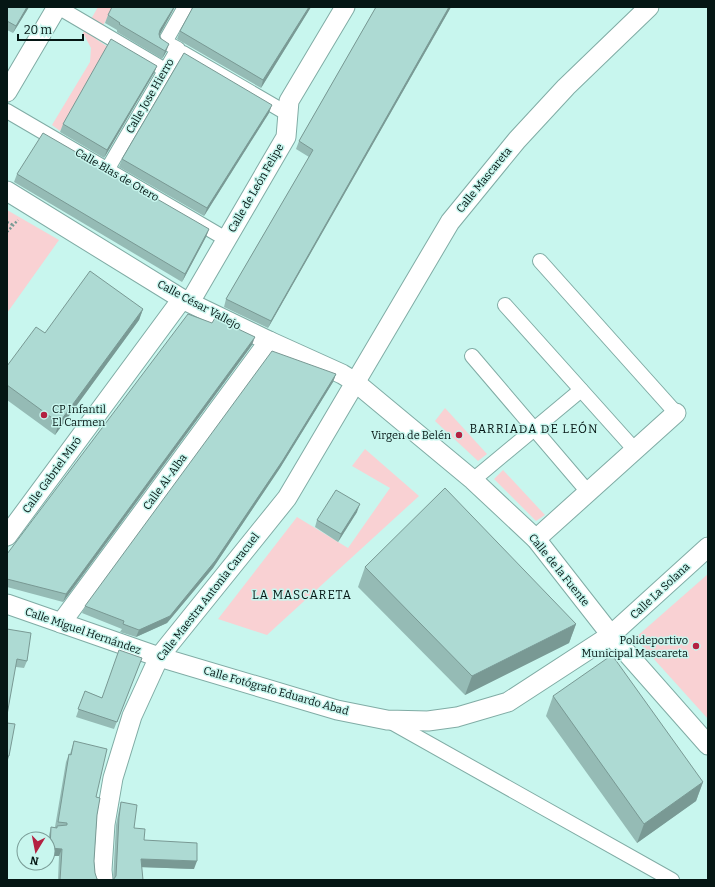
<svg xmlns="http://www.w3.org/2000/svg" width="715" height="887" font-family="Bitter,serif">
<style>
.green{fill:#f9d1d3}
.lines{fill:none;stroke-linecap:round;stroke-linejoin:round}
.pedestrian-casing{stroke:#80aca5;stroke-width:16}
.minor-casing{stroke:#80aca5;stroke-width:21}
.path{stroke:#789a94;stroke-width:2.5;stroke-dasharray:2 2;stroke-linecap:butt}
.pedestrian{stroke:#fff;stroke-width:14}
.minor{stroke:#fff;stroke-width:19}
.wall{fill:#95bbb5}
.shaded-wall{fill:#799994}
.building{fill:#addad3;stroke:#799994}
.poi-dot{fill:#b32141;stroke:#c8f6ee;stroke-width:1.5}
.labels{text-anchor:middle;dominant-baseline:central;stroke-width:3;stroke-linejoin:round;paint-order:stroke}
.street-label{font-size:11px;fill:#051614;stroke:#c8f6ee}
.poi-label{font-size:11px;fill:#051614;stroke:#c8f6ee;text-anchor:end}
.neighbourhood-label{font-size:12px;letter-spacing:1px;fill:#051614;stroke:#c8f6ee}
</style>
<rect width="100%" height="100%" fill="#c8f6ee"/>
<g class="green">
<polygon points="98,7 113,7 96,39 108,47 60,131 52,125 90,62 91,48 83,33"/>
<polygon points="7,210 59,240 7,313"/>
<polygon points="445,408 487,454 478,461 435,421"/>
<polygon points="365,449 419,496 267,635 218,619 297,517 348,548 390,488 352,466"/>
<polygon points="503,470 545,515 536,521 494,479"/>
<polygon points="708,574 708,719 635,638"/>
</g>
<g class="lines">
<defs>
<g id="pedestrian">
<polyline points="58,7 165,70"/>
<polyline points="183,53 288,114"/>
<polyline points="7,111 226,239"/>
<polyline points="107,170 178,49 165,42 185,7"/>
<polyline points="540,261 676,413"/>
<polyline points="505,305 635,450"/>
<polyline points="472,356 588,492"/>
<polyline points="473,480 581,390"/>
<polyline points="389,721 672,880"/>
</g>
<g id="minor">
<polyline points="7,92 57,7"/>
<polyline points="7,191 182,299 269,341 342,374 355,382 473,480 536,539 611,635 708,745"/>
<polyline points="190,302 286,137 289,101 345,7"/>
<polyline points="7,536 182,299"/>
<polyline points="536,539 676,413"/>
<polyline points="7,604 159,657 337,710 387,720 428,721 457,717 508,702 611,635 708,547"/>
<polyline points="61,623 269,341"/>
<polyline points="103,880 102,870 105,824 113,778 132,716 159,657 287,498 450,222 517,140 566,87 649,7"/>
</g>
</defs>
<use href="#pedestrian" class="pedestrian-casing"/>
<use href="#minor" class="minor-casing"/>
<g class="path">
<polyline points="7,222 13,225"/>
<polyline points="7,232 18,220"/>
</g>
<use href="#pedestrian" class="pedestrian"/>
<use href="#minor" class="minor"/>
</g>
<g class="wall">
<polygon points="7,7 29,7 13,33 7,30"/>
<polygon points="193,7 311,7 261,88 177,39 180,31 193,8"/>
<polygon points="376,7 451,7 268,328 224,307 226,299 309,157 296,149 299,141"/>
<polygon points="108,15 160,34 166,52 162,59 117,32 117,30 105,23"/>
<polygon points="157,66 154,73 104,158 60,132 63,124"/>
<polygon points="269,113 204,216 119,167 122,159"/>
<polygon points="17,174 209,229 206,237 182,282 14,182"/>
<polygon points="143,309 139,320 55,435 7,400 7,366 45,333"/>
<polygon points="252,345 63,602 7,587 7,554"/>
<polygon points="336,374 333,382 280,468 213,568 167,623 136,637 120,632 122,629 82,613 85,606"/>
<polygon points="357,512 338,542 315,527 317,520"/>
<polygon points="365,567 576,624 569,643 465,695 358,587"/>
<polygon points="7,629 27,661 24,668 16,667"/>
<polygon points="142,658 114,729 76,717 85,691 102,698"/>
<polygon points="553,696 703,782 696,801 637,843 546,716"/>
<polygon points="74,741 96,797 97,815 94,861 95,873 97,879 99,880 58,880 59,856 48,856 49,835 51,827 55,827 66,762 69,754 70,754"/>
<polygon points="121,802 134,828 144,840 194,869 141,867 113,880 116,825 119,810"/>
</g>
<g class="shaded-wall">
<polygon points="27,7 29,7 13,33 16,26"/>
<polygon points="174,7 175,7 158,38 160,30"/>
<polygon points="309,7 311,7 261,88 263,80"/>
<polygon points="449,7 451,7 268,328 271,321"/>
<polygon points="169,44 166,52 162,59 165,51"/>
<polygon points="157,66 154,73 104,158 107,150"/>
<polygon points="272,105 269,113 204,216 207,208"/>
<polygon points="209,229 206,237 182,282 185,274"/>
<polygon points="143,309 139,320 55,435 59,423"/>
<polygon points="255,337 252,345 63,602 66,594"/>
<polygon points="336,374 333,382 280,468 213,568 167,623 136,637 139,630"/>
<polygon points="360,504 357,512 338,542 341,534"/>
<polygon points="576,624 569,643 465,695 472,676"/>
<polygon points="7,756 9,756 7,763"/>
<polygon points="703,782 696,801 637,843 644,824"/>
<polygon points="50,848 62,849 59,856 48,856 48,854"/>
<polygon points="141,859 197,861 194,869 138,867"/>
</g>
<g class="building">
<polygon points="7,7 27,7 16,26 7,21"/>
<polygon points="112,7 174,7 160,30 159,34 160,38 169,44 165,51 119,24 120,23 108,15"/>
<polygon points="193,7 309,7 263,80 180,31"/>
<polygon points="376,7 449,7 271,321 226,299 313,150 299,141"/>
<polygon points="111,39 157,66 107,150 63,124"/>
<polygon points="184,53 272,105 207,208 122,159"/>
<polygon points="43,133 209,229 185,274 17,174"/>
<polygon points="90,271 143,309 59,423 7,385 7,366 36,327 45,333"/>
<polygon points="188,314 212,323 215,318 255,337 66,594 7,579 7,554"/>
<polygon points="272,351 336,374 283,460 215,561 170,616 139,630 123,624 124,621 85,606"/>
<polygon points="445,488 576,624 472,676 365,567"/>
<polygon points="336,490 360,504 341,534 317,520"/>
<polygon points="7,629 31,633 27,661 17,659 7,715"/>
<polygon points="119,650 142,658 117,722 78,709 85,691 102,698"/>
<polygon points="612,655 703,782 644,824 553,696"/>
<polygon points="7,723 15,724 9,756 7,756"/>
<polygon points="74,741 107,749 96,797 100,798 97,815 94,861 95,873 97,879 99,880 60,880 62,849 50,848 51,827 57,828 57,826 67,825 67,823 58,822 69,754 71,755"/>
<polygon points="121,802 137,805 134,828 145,829 144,840 197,843 197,861 141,859 143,880 113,880 116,876 119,817"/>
</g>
<g class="poi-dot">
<circle cx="44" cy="415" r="4"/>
<circle cx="459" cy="435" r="4"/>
<circle cx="696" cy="646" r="4"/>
</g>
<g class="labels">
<g class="street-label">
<text transform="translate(150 96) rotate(-60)">Calle Jose Hierro</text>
<text transform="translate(117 175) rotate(30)">Calle Blas de Otero</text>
<text transform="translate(484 180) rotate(-51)">Calle Mascareta</text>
<text transform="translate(256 188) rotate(-60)">Calle de León Felipe</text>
<text transform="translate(199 305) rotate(28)">Calle César Vallejo</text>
<text transform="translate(52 475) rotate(-54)">Calle Gabriel Miró</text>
<text transform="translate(165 482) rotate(-54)">Calle Al-Alba</text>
<text transform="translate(559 570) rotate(51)">Calle de la Fuente</text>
<text transform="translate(660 591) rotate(-43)">Calle La Solana</text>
<text transform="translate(208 597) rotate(-52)">Calle Maestra Antonia Caracuel</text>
<text transform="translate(83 631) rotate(19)">Calle Miguel Hernández</text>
<text transform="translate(276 691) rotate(16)">Calle Fotógrafo Eduardo Abad</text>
</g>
<g class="poi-label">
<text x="52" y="409" text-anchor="start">CP Infantil<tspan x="52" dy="13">El Carmen</tspan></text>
<text x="451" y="435">Virgen de Belén</text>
<text x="688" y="640">Polideportivo<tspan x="688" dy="13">Municipal Mascareta</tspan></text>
</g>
<g class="neighbourhood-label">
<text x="534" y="429">BARRIADA DE LEÓN</text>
<text x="302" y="595">LA MASCARETA</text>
</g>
</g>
<rect width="715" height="887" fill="none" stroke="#051614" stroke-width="16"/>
<g transform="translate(36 851) rotate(190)"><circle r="19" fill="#c8f6ee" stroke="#7a9c97"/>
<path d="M0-3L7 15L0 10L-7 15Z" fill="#b32141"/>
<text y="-6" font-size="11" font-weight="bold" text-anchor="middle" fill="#051614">N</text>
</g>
<path d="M18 34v6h65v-6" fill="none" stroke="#051614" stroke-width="2"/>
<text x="24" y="34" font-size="12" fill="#051614" stroke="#c8f6ee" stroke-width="3" paint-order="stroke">20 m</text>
</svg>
